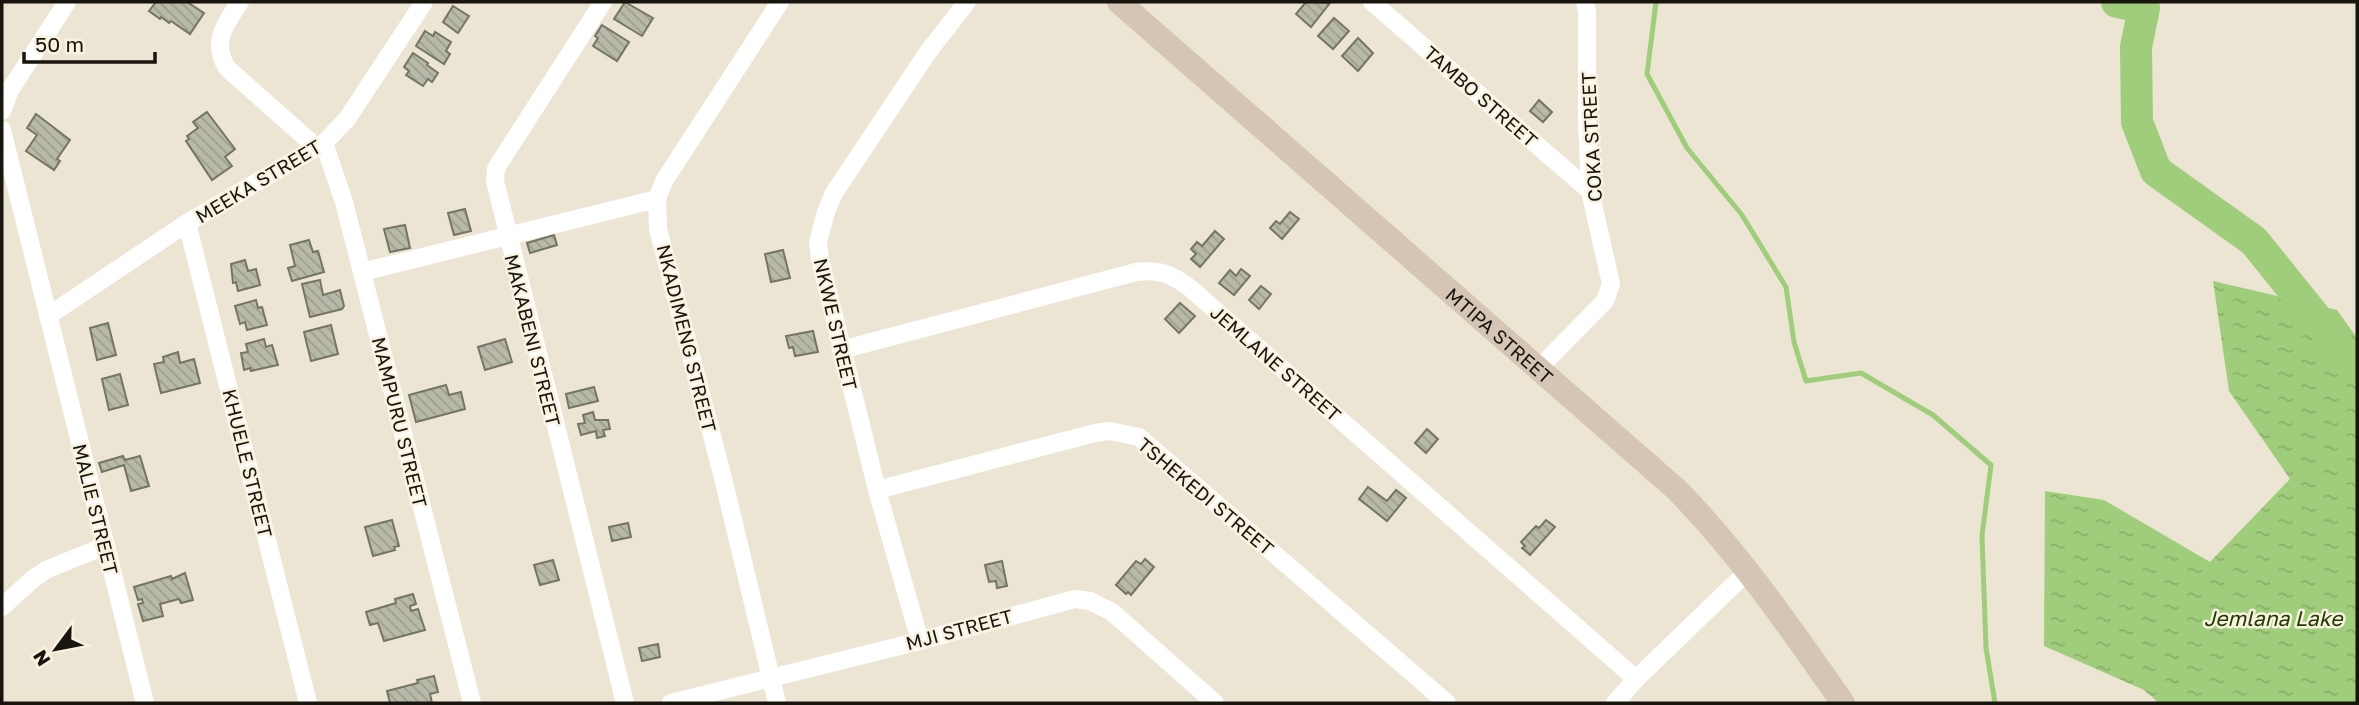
<svg xmlns="http://www.w3.org/2000/svg" width="2359" height="705" font-family="'Golos Text',sans-serif">
<style>
.water{fill:url(#water-ripples)}
.lines{fill:none;stroke-linecap:round;stroke-linejoin:round}
.stream{stroke:#a0cd7b;stroke-width:5}
.river{stroke:#a0cd7b;stroke-width:32}
.building{fill:url(#building-back-hatch);stroke:#747565;stroke-width:2}
.street{stroke:#fff;stroke-width:18}
.secondary{stroke:#d5c5b5;stroke-width:24}
.labels{text-anchor:middle;dominant-baseline:central;stroke-width:5;stroke-linejoin:round;paint-order:stroke}
.street-label{font-size:19px;fill:#18150f;stroke:#f9f2e0}
.water-label{font-size:21px;font-style:italic;fill:#213c00;stroke:#f9f2e0}
</style>
<defs>
<pattern id="water-ripples" width="26" height="14" patternUnits="userSpaceOnUse" patternTransform="scale(1.75)"><rect width="26" height="14" fill="#a0cd7b"/><path d="M2 4q2-2 4 0t4 0M15 11q2-2 4 0t4 0" fill="none" stroke="#89af69"/></pattern>
<pattern id="building-back-hatch" width="6" height="6" patternUnits="userSpaceOnUse" patternTransform="scale(1.75)"><rect width="6" height="6" fill="#b8b9a8"/><path d="M-1 5l2 2M0 0l6 6M5-1l2 2" fill="none" stroke="#9d9e8f"/></pattern>
</defs>
<rect width="100%" height="100%" fill="#ece5d3"/>
<polygon class="water" points="2213,281 2337,310 2357,338 2357,703 2159,703 2144,690 2044,646 2045,491 2104,500 2210,562 2290,479 2229,391"/>
<g class="lines">
<g class="stream">
<polyline points="1656,2 1647,74 1687,148 1742,215 1786,287 1794,342 1806,381 1861,373 1933,415 1991,465 1982,536 1986,648 1995,703"/>
<polyline points="2144,8 2148,2"/>
</g>
<polyline class="river" points="2117,2 2144,8 2136,47 2137,122 2156,171 2254,241 2357,369"/>
</g>
<g class="building">
<polygon points="156,2 187,2 204,13 190,34 171,21 169,23 161,17 160,19 149,11"/>
<polygon points="625,2 653,18 642,36 614,19"/>
<polygon points="1306,2 1330,3 1311,27 1296,14"/>
<polygon points="453,6 469,16 458,33 443,22"/>
<polygon points="1334,18 1349,31 1333,49 1318,36"/>
<polygon points="602,25 629,42 617,61 593,46 598,38 595,36"/>
<polygon points="425,31 433,36 435,32 451,42 446,51 450,54 444,64 416,46"/>
<polygon points="1358,38 1373,53 1358,71 1342,56"/>
<polygon points="413,53 428,63 427,65 438,73 432,82 428,79 423,86 406,75 409,71 404,67"/>
<polygon points="1539,100 1552,112 1543,122 1530,111"/>
<polygon points="207,112 235,149 225,157 232,166 212,180 186,141 189,139 187,136 198,128 193,122"/>
<polygon points="36,114 70,140 57,159 60,161 54,170 26,151 37,135 27,128"/>
<polygon points="465,209 471,231 454,235 448,213"/>
<polygon points="1290,212 1299,219 1282,239 1270,228 1276,221 1280,224"/>
<polygon points="405,225 410,248 390,252 384,229"/>
<polygon points="1215,231 1224,239 1200,267 1191,259 1196,254 1191,249 1197,242 1202,246"/>
<polygon points="554,235 557,245 530,253 527,243"/>
<polygon points="309,240 313,252 318,251 324,272 292,281 288,268 295,266 290,245"/>
<polygon points="783,250 790,278 771,282 765,254"/>
<polygon points="245,260 248,271 256,269 260,285 238,291 236,282 233,283 231,264"/>
<polygon points="1241,269 1250,276 1234,295 1219,283 1230,270 1236,276"/>
<polygon points="320,280 323,295 340,290 344,306 342,309 310,317 302,284"/>
<polygon points="1261,286 1271,294 1259,309 1249,300"/>
<polygon points="256,300 258,308 262,307 267,325 247,330 245,322 240,324 235,306"/>
<polygon points="1180,303 1195,316 1179,333 1165,319"/>
<polygon points="108,323 116,355 97,360 90,328"/>
<polygon points="331,325 338,354 311,361 304,332"/>
<polygon points="813,331 818,352 795,356 793,347 789,348 786,336"/>
<polygon points="264,339 266,347 272,345 278,365 251,371 250,368 244,370 241,353 248,352 246,344"/>
<polygon points="505,339 512,362 485,370 478,347"/>
<polygon points="178,352 180,363 194,359 200,383 161,393 154,364 164,362 163,357"/>
<polygon points="120,374 128,405 109,410 102,379"/>
<polygon points="446,385 449,395 461,392 465,409 416,422 409,395"/>
<polygon points="594,387 598,401 569,408 566,394"/>
<polygon points="593,412 595,420 608,420 610,429 603,430 605,436 597,438 596,431 581,435 578,424 585,423 583,415"/>
<polygon points="1427,429 1438,439 1426,453 1415,443"/>
<polygon points="123,456 125,460 140,456 149,486 131,491 124,465 102,472 99,463"/>
<polygon points="1368,487 1387,501 1396,490 1406,498 1387,521 1359,499"/>
<polygon points="392,520 399,546 394,547 395,550 373,556 365,527"/>
<polygon points="1546,520 1555,527 1530,555 1522,548 1525,546 1521,542 1536,526 1539,528"/>
<polygon points="628,523 631,537 612,541 609,527"/>
<polygon points="1145,559 1154,567 1131,595 1128,592 1126,594 1116,585 1136,561 1141,564"/>
<polygon points="553,560 559,580 540,585 534,565"/>
<polygon points="1002,561 1007,586 997,588 996,581 989,582 985,565"/>
<polygon points="185,573 193,600 181,603 179,599 160,604 163,616 143,621 138,604 143,603 142,599 138,600 134,587 171,576 172,579"/>
<polygon points="413,594 416,604 410,606 411,611 418,609 425,630 384,641 378,623 370,625 366,612 396,603 395,599"/>
<polygon points="658,644 660,657 642,661 639,648"/>
<polygon points="434,676 438,692 430,694 432,703 390,703 387,691 418,683 417,680"/>
</g>
<g class="lines">
<g class="street">
<path d="M240,2C225,24 211,42 227,68L316,147"/>
<polyline points="603,2 500,162 496,169 495,181 625,703"/>
<polyline points="1372,2 1590,191"/>
<polyline points="2,111 10,90 67,2"/>
<polyline points="2,130 145,703"/>
<polyline points="324,143 344,202 472,703"/>
<polyline points="187,223 308,703"/>
<polyline points="362,272 657,199"/>
<polyline points="48,316 187,223 324,143 347,119 424,2"/>
<path d="M841,350L1136,272C1159,269 1172,274 1190,288L1636,679"/>
<polyline points="1539,368 1605,301 1611,284 1590,191 1587,120 1587,11 1585,2"/>
<polyline points="877,490 1095,433 1110,431 1139,437 1447,703"/>
<polyline points="2,607 34,578 48,569 105,546"/>
<polyline points="920,641 877,490 820,259 818,242 826,212 834,193 928,52 967,2"/>
<polyline points="671,703 920,641 1075,599 1090,601 1112,612 1215,703"/>
<polyline points="777,703 723,478 658,229 657,199 664,181 780,2"/>
<polyline points="1615,703 1636,679 1748,571"/>
</g>
<path class="secondary" id="s1" d="M1119,2L1676,489C1740,554 1791,629 1843,703"/>
</g>
<g class="labels">
<g class="street-label">
<text transform="translate(1481 96) rotate(41)">TAMBO STREET</text>
<text transform="translate(1591 137) rotate(-93)">COKA STREET</text>
<text transform="translate(258 181) rotate(-31)">MEEKA STREET</text>
<text transform="translate(836 324) rotate(77)">NKWE STREET</text>
<text stroke="none"><textPath href="#s1" startOffset="506">MTIPA STREET</textPath></text>
<text transform="translate(687 338) rotate(76)">NKADIMENG STREET</text>
<text transform="translate(533 340) rotate(76)">MAKABENI STREET</text>
<text transform="translate(1276 363) rotate(41)">JEMLANE STREET</text>
<text transform="translate(400 422) rotate(76)">MAMPURU STREET</text>
<text transform="translate(248 463) rotate(76)">KHUELE STREET</text>
<text transform="translate(1206 496) rotate(40)">TSHEKEDI STREET</text>
<text transform="translate(96 509) rotate(76)">MALIE STREET</text>
<text transform="translate(959 629) rotate(-15)">MJI STREET</text>
</g>
<g class="water-label">
<text x="2273" y="618">Jemlana Lake</text>
</g>
</g>
<rect width="2359" height="705" fill="none" stroke="#18150f" stroke-width="7"/>
<g transform="translate(56 649) rotate(238)" stroke="#f9f2e0" stroke-width="5" paint-order="stroke">
<path d="M0-5L12 26L0 18L-12 26Z" fill="#18150f"/>
<text y="-10" font-size="19" font-weight="bold" text-anchor="middle" fill="#18150f">N</text>
</g>
<path d="M24 52v10h131v-10" fill="none" stroke="#18150f" stroke-width="3.5"/>
<text x="35" y="52" font-size="21" fill="#18150f" stroke="#f9f2e0" stroke-width="5" paint-order="stroke">50 m</text>
</svg>
